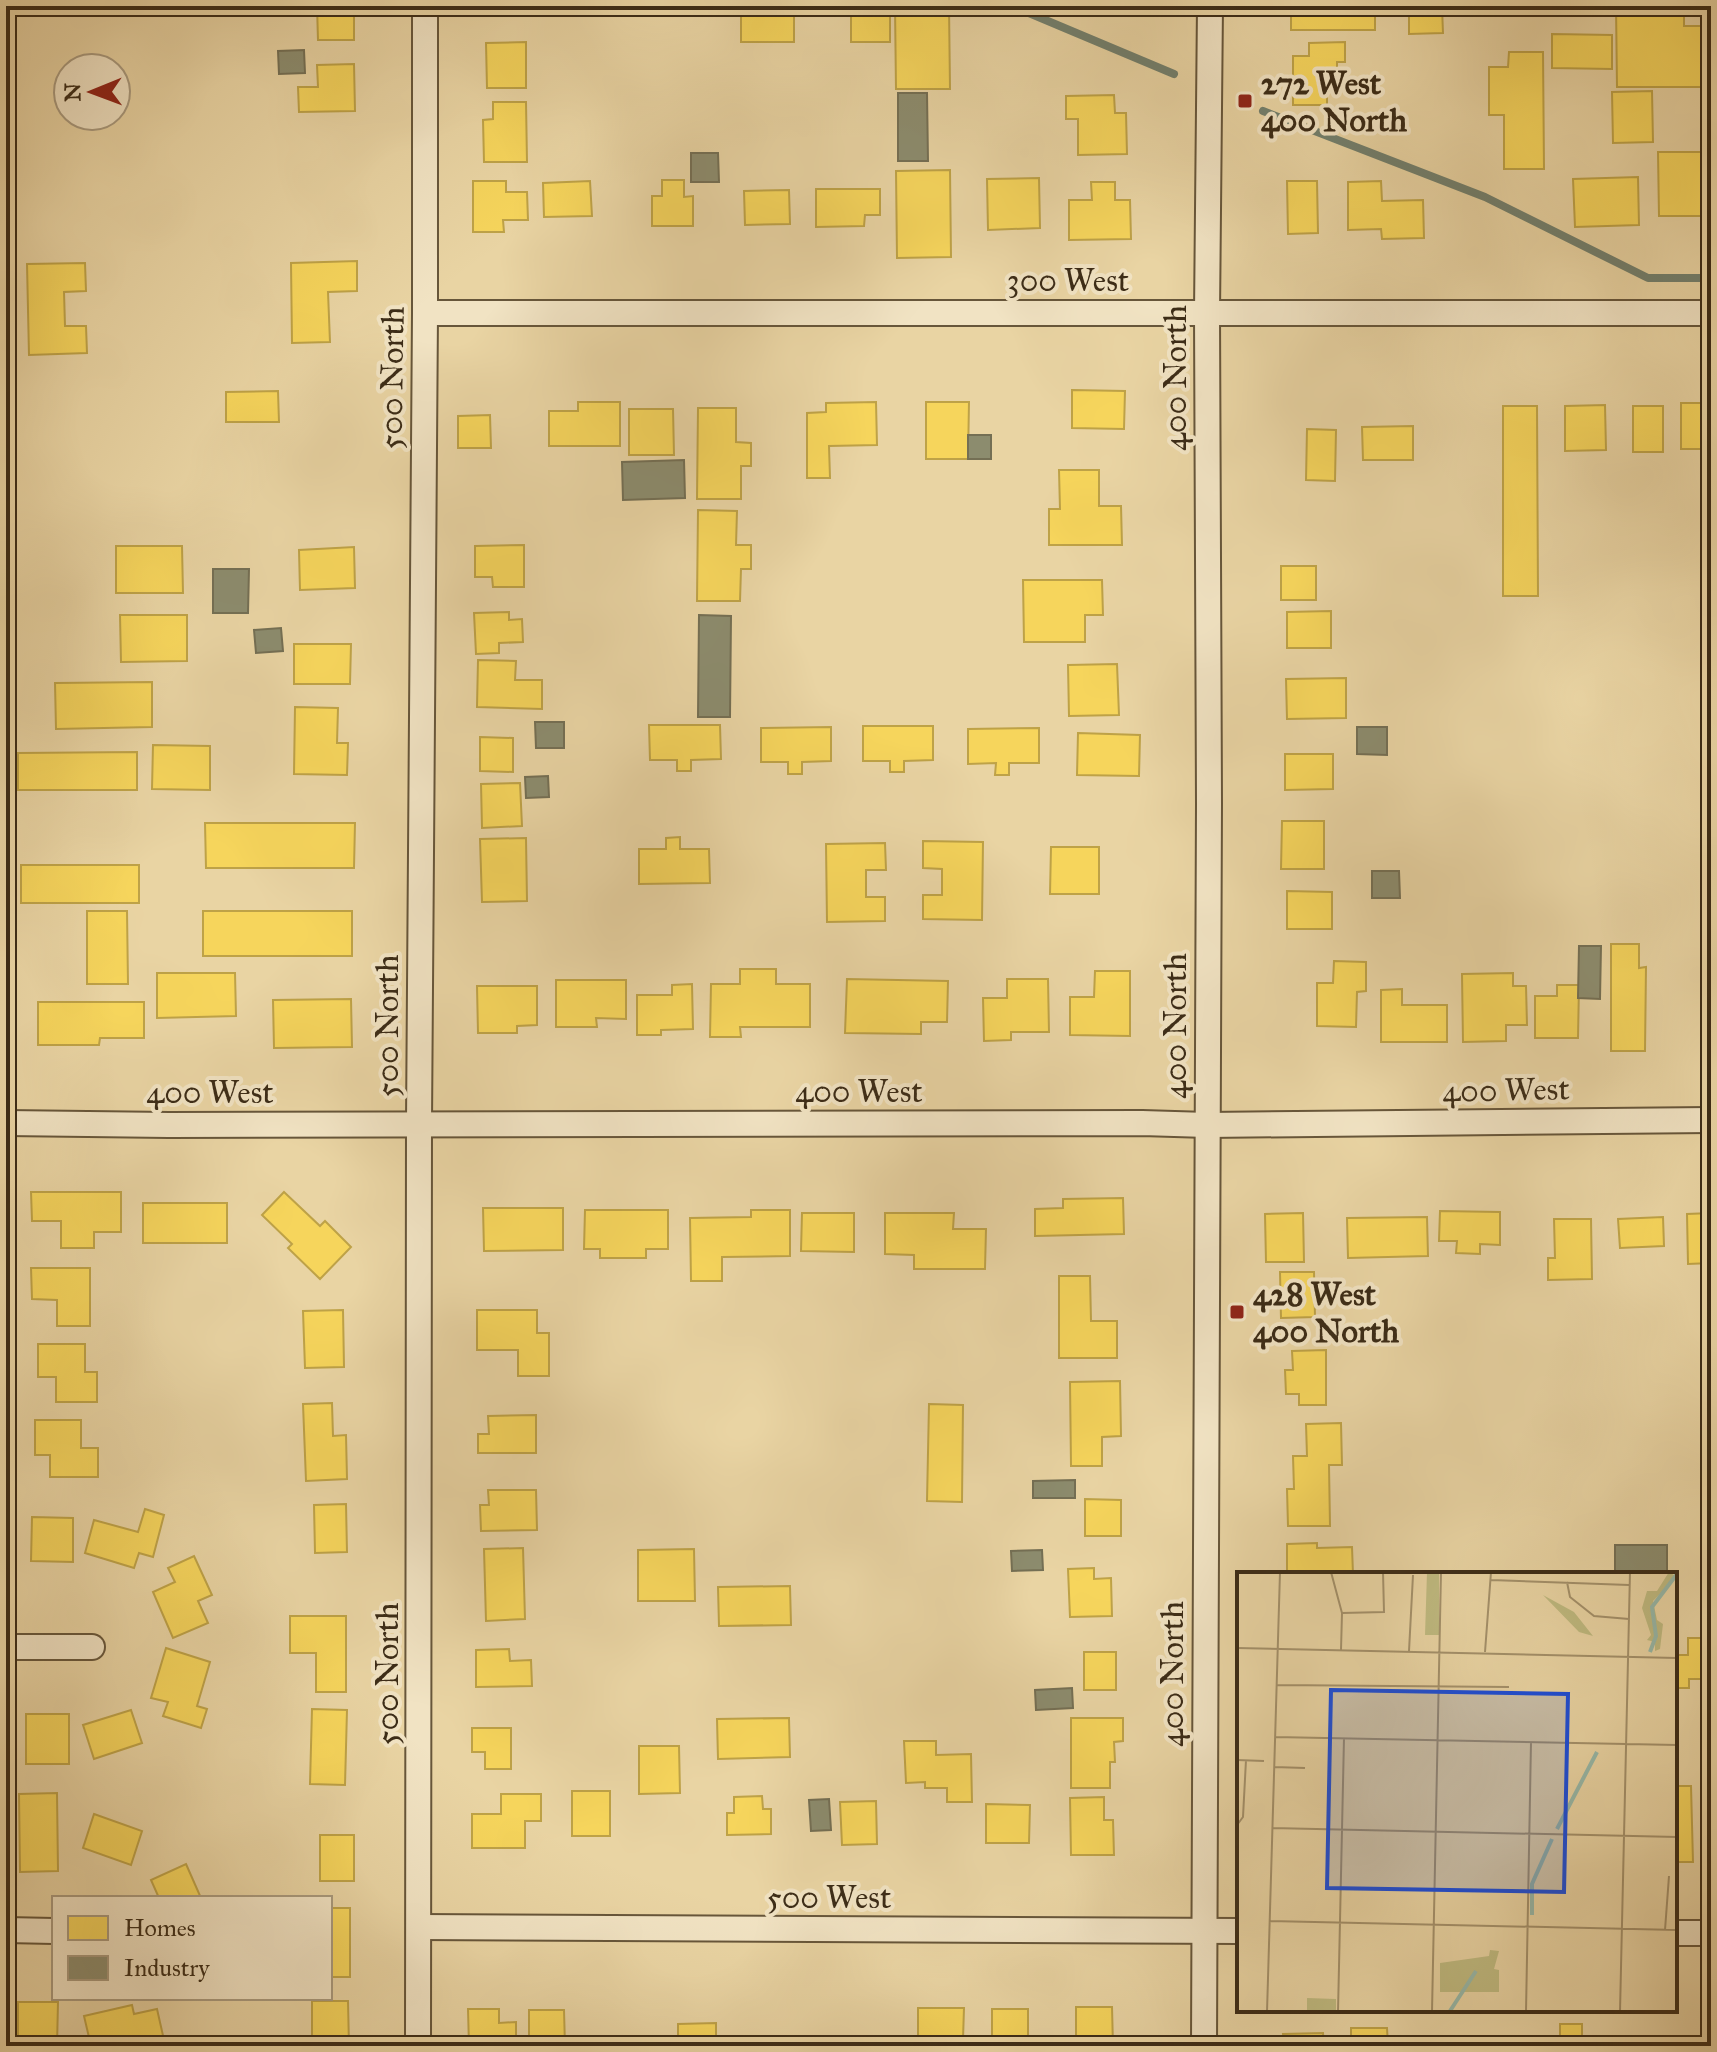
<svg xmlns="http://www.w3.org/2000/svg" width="1717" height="2052" font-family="'IM FELL Great Primer',serif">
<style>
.homes{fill:#f6d55c;stroke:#bea247;stroke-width:2}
.industry{fill:#8c8c6e;stroke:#746f54;stroke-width:2}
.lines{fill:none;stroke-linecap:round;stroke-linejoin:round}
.stream{stroke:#73806e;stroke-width:8}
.minor-casing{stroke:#67563a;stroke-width:28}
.minor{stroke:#f1e3c3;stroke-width:24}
.poi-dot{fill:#8f2418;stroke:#f1e3c3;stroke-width:3}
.labels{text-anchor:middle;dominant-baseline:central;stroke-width:8;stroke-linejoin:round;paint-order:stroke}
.poi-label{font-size:32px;font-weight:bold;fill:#3c2c17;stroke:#f1e3c3;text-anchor:start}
.street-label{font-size:32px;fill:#3c2c17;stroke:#f1e3c3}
.inset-river{fill:none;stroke:#97b8a8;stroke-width:4}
.inset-road{fill:none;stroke:#a4916b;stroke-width:2}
.view{fill:#1d4ed8;fill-opacity:0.15;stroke:#1d4ed8;stroke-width:4}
.inset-edge{fill:none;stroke:#3c2c17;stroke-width:4}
</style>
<rect width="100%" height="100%" fill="#e9d4a3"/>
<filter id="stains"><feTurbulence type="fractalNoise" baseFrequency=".0025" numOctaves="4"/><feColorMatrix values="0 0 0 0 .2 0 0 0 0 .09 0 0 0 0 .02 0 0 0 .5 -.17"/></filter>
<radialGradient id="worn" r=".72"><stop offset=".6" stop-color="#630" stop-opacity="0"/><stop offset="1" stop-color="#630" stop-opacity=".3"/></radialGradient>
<g class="homes">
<polygon points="317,6 354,6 354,40 318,40"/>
<rect x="741" y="6" width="53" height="36"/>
<rect x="851" y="6" width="39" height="36"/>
<polygon points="895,6 949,6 950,89 896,89"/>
<rect x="1291" y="6" width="84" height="24"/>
<polygon points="1409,6 1442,7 1443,33 1409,34"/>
<polygon points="1616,6 1684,6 1684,26 1711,26 1711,87 1617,87"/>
<polygon points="1552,34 1612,35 1612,69 1552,68"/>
<polygon points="526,42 526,88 487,88 486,43"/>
<polygon points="1345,42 1345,62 1337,62 1337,76 1327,76 1327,105 1293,105 1293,56 1309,56 1309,43"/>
<polygon points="1509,52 1543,52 1544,169 1504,169 1504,115 1489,115 1489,67 1508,67"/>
<polygon points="354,64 355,111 299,112 298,87 318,87 317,65"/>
<polygon points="1652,91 1653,142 1613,143 1612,92"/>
<polygon points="1114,95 1115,113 1126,113 1127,154 1078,155 1078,119 1066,119 1066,96"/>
<polygon points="493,102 526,102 527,162 484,162 483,120 493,119"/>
<polygon points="1658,152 1705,152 1706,216 1659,216"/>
<polygon points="950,170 951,257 897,258 896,171"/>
<polygon points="1638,177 1639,225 1575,227 1573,179"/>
<polygon points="1039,178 1040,228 988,230 987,179"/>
<polygon points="662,180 684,180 684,197 693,196 693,226 652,226 652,196 662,196"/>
<polygon points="473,181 506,181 506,192 527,192 528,220 503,220 504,232 473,232"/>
<polygon points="590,181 592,216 544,217 543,183"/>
<polygon points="1287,181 1317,181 1318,233 1288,234"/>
<polygon points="1381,181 1382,201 1423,200 1424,238 1382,239 1381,229 1348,230 1348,182"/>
<polygon points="1091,182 1115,182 1115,200 1130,200 1131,239 1069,240 1069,200 1092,200"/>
<polygon points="816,189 880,189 880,215 865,215 864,226 816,227"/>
<polygon points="789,190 790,224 745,225 744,191"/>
<polygon points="357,261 357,291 328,292 330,342 292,343 291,263"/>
<polygon points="85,263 86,291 64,292 65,326 86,326 87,353 29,355 27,264"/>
<polygon points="1072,390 1125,391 1124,429 1072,428"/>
<polygon points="278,391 279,422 226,422 226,392"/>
<polygon points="578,402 620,402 620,446 549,446 549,411 578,411"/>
<polygon points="876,402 877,445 829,446 830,478 807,478 807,413 826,412 826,403"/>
<polygon points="926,402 969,402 968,459 926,459"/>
<rect x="1681" y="403" width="30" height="46"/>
<polygon points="1605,405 1606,450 1565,451 1565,406"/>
<polygon points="1503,406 1537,406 1538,596 1503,596"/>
<rect x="1633" y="406" width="30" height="46"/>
<polygon points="698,408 736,408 736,442 751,443 751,466 741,466 741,499 697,499"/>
<polygon points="629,409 673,409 674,455 629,455"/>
<polygon points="490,415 491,448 458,448 458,416"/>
<polygon points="1413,426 1413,460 1363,460 1362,427"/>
<polygon points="1307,429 1336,430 1335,481 1306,480"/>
<polygon points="1059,470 1099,470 1099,506 1121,506 1122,545 1049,545 1049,509 1060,509"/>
<polygon points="698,510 737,511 736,545 751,545 751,569 741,569 740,601 697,601"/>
<polygon points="524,545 524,587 493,587 492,577 475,577 475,546"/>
<polygon points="116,546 182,546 183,593 116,593"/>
<polygon points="354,547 355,588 300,590 299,550"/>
<rect x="1281" y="566" width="35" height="34"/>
<polygon points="1023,580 1102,580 1103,615 1085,615 1085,642 1024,642"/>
<polygon points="1331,611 1331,648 1287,648 1287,612"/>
<polygon points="509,612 509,620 522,619 523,642 499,643 499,653 476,654 474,613"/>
<polygon points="120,615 187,615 187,661 121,662"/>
<polygon points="294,644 351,644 350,684 294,684"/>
<polygon points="478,660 516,661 515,680 542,680 542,709 477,707"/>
<polygon points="1117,664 1119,715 1069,716 1068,665"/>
<polygon points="1346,678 1346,718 1287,719 1286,679"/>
<polygon points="152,682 152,727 56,729 55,683"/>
<polygon points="295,707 338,708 337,743 348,743 347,775 294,774"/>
<polygon points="649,725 720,725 721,759 691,760 691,771 677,771 677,760 650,760"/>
<polygon points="863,726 933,726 933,760 904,761 904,772 890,772 890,761 863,761"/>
<polygon points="831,727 831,761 802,762 802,774 788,774 788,762 761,762 761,728"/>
<polygon points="1039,728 1039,763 1009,763 1009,775 995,775 996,763 968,764 968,729"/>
<polygon points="1078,733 1140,735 1139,776 1077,775"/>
<polygon points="480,737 513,738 513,772 480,771"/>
<polygon points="153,745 210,746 210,790 152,789"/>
<polygon points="137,752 137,790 18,790 18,753"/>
<polygon points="1285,754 1333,754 1333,789 1285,790"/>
<polygon points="520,783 522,826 482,828 481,784"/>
<polygon points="1282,821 1324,821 1324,869 1281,869"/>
<polygon points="205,823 355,823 354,868 206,868"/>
<polygon points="680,837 680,849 709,849 710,883 639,884 639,849 666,849 666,838"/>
<polygon points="526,838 527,901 482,902 480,839"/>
<polygon points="923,841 983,842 982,920 923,919 923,895 942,895 942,869 923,868"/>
<polygon points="885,843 886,870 866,870 866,897 885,897 885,921 827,922 826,844"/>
<polygon points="1051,847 1099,847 1099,894 1050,894"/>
<rect x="21" y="865" width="118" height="38"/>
<polygon points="1287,891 1332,892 1332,929 1287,929"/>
<polygon points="87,911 127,911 128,984 87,984"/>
<rect x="203" y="911" width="149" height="45"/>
<polygon points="1611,944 1639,944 1639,968 1646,967 1645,1051 1611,1051"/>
<polygon points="1334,961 1366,962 1366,991 1357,992 1356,1027 1317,1026 1317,983 1333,983"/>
<polygon points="740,969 776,969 776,984 810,984 810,1027 740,1027 741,1037 710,1037 711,984 740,984"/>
<rect x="1706" y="969" width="5" height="69"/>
<polygon points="1095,971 1130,971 1130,1036 1070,1035 1070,997 1094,997"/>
<polygon points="157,973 235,973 236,1016 157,1018"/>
<polygon points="1513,973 1513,986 1526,986 1527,1025 1506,1025 1506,1041 1463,1042 1462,974"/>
<polygon points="847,979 948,981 947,1022 921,1022 921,1034 845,1033"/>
<polygon points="1007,979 1048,979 1049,1032 1011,1032 1011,1040 984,1041 983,998 1007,998"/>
<polygon points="556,980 626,980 626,1019 596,1018 597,1027 556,1027"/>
<polygon points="692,984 693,1029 661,1030 661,1035 637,1035 637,995 672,995 672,985"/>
<polygon points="1557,985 1579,985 1578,1038 1535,1038 1535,996 1557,996"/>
<polygon points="477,986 537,986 537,1025 517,1026 517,1033 478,1033"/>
<polygon points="1402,989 1402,1005 1447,1005 1447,1042 1381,1042 1381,990"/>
<polygon points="351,999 352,1047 274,1048 273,1000"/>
<polygon points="38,1002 144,1002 144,1038 100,1038 99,1045 38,1045"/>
<polygon points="31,1192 121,1192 121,1232 94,1232 94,1248 61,1248 61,1221 32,1221"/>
<polygon points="284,1192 320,1226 325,1221 351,1247 320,1279 288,1248 292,1244 262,1215"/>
<polygon points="1123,1198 1124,1234 1035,1236 1035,1209 1063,1208 1063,1199"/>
<rect x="143" y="1203" width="84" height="40"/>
<polygon points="483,1208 563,1208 563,1250 484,1251"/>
<polygon points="585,1210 668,1210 668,1249 646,1249 646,1258 600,1258 600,1249 584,1249"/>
<polygon points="751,1210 790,1210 790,1256 722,1257 722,1281 691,1281 690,1218 751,1217"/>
<polygon points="1440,1211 1500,1212 1500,1245 1480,1244 1480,1254 1456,1253 1457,1241 1439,1241"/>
<polygon points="802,1213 854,1213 854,1252 801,1251"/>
<polygon points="885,1213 954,1213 953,1229 986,1229 985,1269 914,1269 914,1255 885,1254"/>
<polygon points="1303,1213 1304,1262 1266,1262 1265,1214"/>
<polygon points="1711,1213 1711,1263 1688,1264 1687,1214"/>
<polygon points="1427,1217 1428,1256 1348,1258 1347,1218"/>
<polygon points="1663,1217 1664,1246 1620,1248 1618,1219"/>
<polygon points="1554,1219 1591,1219 1592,1279 1548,1280 1548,1258 1555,1258"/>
<polygon points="31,1268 90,1268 90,1326 57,1326 57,1300 32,1299"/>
<polygon points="1280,1272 1314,1272 1315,1317 1281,1318"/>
<polygon points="1059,1276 1090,1276 1091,1321 1117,1321 1117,1358 1059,1358"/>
<polygon points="343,1310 344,1367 305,1368 303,1311"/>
<polygon points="477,1310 537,1310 537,1333 549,1333 549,1376 518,1376 518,1350 477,1350"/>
<polygon points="38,1344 85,1344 85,1372 97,1372 97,1402 56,1402 56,1377 38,1377"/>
<polygon points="1326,1350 1326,1405 1299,1405 1299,1394 1286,1394 1285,1370 1293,1370 1292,1351"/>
<polygon points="1120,1381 1121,1436 1102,1437 1102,1466 1071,1466 1070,1382"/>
<polygon points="332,1403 333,1436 346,1435 347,1479 306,1481 303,1404"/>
<polygon points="929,1404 963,1405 962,1502 927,1501"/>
<polygon points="536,1415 536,1453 478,1453 478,1434 489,1434 488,1416"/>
<polygon points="35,1420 81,1420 81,1448 98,1448 98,1477 50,1477 50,1455 35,1455"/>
<polygon points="1341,1423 1342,1465 1329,1465 1330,1526 1288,1526 1287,1489 1294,1489 1293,1456 1307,1456 1306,1424"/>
<polygon points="488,1490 536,1490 537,1530 481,1531 480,1505 489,1505"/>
<polygon points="1085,1499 1121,1500 1121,1536 1085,1536"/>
<polygon points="346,1504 347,1552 315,1553 314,1505"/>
<polygon points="145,1509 164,1515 153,1557 139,1553 134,1568 85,1553 94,1520 138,1532"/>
<polygon points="32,1517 73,1518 73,1562 31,1561"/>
<polygon points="1317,1543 1317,1548 1352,1547 1353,1574 1287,1574 1287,1544"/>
<polygon points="523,1548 525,1619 486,1621 484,1549"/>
<polygon points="694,1549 695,1601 638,1601 638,1550"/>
<polygon points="194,1556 212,1595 198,1601 208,1623 173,1638 153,1592 175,1582 168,1568"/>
<polygon points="1094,1568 1094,1579 1111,1578 1112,1616 1070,1617 1068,1569"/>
<polygon points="790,1586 791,1625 719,1626 718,1587"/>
<polygon points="290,1616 346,1616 346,1692 316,1692 316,1653 290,1653"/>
<polygon points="1688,1638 1711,1638 1711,1679 1689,1679 1689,1688 1675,1688 1675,1655 1688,1655"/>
<polygon points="166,1648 210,1662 197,1706 207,1709 201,1728 163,1716 168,1702 151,1698"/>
<polygon points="509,1649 510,1661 531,1660 532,1686 476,1687 476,1650"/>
<rect x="1084" y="1652" width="32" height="38"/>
<polygon points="312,1709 347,1710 345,1785 310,1784"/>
<polygon points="131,1710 142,1743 94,1759 83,1725"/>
<rect x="26" y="1714" width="43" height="50"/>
<polygon points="789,1718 790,1757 718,1759 717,1719"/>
<polygon points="1071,1718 1123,1718 1123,1741 1114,1742 1115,1762 1110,1762 1110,1788 1071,1788"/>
<polygon points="472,1728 511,1728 511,1769 485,1769 485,1752 472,1752"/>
<polygon points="904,1741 936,1741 936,1755 971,1754 972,1802 947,1802 947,1788 925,1788 925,1782 906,1783"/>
<polygon points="639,1746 679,1746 680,1793 639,1794"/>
<polygon points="1675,1786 1691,1786 1693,1862 1675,1862"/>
<rect x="572" y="1791" width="38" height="45"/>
<polygon points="57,1793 58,1871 20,1872 19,1794"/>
<polygon points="501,1794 541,1794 541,1821 525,1821 525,1848 472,1848 472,1814 501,1814"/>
<polygon points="762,1796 763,1809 771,1809 771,1834 727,1835 727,1813 734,1813 734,1797"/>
<polygon points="1104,1797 1104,1820 1113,1820 1114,1855 1071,1855 1070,1798"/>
<polygon points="876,1801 877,1844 842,1845 840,1802"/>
<polygon points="986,1804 1030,1805 1029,1843 986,1843"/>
<polygon points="94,1814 142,1831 131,1865 83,1848"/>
<rect x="320" y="1835" width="34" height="46"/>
<polygon points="186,1864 201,1898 159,1898 151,1880"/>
<rect x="330" y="1908" width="20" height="69"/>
<polygon points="312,2001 348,2001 349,2046 312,2046"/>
<polygon points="18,2002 58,2002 57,2046 18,2046"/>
<polygon points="132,2005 134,2014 157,2009 164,2040 139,2046 136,2046 135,2040 110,2046 91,2046 84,2016"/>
<polygon points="1076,2007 1112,2007 1113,2046 1076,2046"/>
<polygon points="918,2008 964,2008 963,2039 946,2039 946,2046 918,2046"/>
<polygon points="468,2009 499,2009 499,2023 516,2022 516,2046 469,2046"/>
<rect x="992" y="2009" width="36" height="37"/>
<polygon points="529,2010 564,2010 565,2046 529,2046"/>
<polygon points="716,2023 716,2046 678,2046 678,2024"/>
<polygon points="1560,2024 1582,2024 1582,2046 1543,2046 1543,2037 1560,2037"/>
<polygon points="1351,2028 1387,2028 1388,2046 1351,2046"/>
<polygon points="1323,2033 1324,2046 1284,2046 1283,2034"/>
<rect x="1441" y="2038" width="42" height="8"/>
</g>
<g class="industry">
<polygon points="281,6 302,6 302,13 282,14"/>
<polygon points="304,50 305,73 279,74 278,51"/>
<polygon points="898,93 927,93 928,161 898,161"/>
<polygon points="691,153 718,153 719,182 691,182"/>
<rect x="968" y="435" width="23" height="24"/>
<polygon points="684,460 685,498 623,500 622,462"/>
<polygon points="213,569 249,569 248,613 213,613"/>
<polygon points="699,615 731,616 730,717 698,717"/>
<polygon points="281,628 283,651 256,653 254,630"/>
<polygon points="535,722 564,722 564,748 536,748"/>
<polygon points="1357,727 1387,727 1387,755 1357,754"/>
<polygon points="548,776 549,797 526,798 525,777"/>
<polygon points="1372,871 1399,871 1400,898 1372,898"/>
<polygon points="1579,946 1601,946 1600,999 1578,998"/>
<polygon points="1075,1480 1075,1498 1033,1498 1033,1481"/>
<rect x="1615" y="1545" width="52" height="29"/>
<polygon points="1042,1550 1043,1570 1012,1571 1011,1551"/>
<polygon points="1072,1688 1073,1708 1036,1710 1035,1690"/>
<polygon points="829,1799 831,1830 811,1831 809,1800"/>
</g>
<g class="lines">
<g class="stream">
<polyline points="1012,6 1174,74"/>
<polyline points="1263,111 1485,197 1648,278 1711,278"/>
</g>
<defs>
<g id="minor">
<polyline points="425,313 1711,313"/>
<polyline points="6,1123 169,1125 1142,1123 1207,1125 1711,1120"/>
<polyline points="6,1647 92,1647"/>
<polyline points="419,1927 1239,1931"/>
<polyline points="6,1930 54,1931"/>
<polyline points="1675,1933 1711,1933"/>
<polyline points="418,2046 419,1123 425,313 425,6"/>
<polyline points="1204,2046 1209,803 1207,313 1210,6"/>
</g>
</defs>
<use href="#minor" class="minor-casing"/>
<use href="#minor" class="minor"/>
</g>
<g class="poi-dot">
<rect x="1237" y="93" width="16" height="16" rx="4"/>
<rect x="1229" y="1304" width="16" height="16" rx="4"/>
</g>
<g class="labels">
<g class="poi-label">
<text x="1261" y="83">272 West<tspan x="1261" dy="37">400 North</tspan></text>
<text x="1253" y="1294">428 West<tspan x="1253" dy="37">400 North</tspan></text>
</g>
<g class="street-label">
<text x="1068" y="280">300 West</text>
<text transform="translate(392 378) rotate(-89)">500 North</text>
<text transform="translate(1175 378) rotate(-90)">400 North</text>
<text transform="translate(387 1026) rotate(-90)">500 North</text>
<text transform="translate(1175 1026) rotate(-90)">400 North</text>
<text transform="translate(1506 1090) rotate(-1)">400 West</text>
<text x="859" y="1091">400 West</text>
<text x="210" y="1092">400 West</text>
<text transform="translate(387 1674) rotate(-90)">500 North</text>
<text transform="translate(1172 1674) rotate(-90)">400 North</text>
<text x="829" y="1897">500 West</text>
</g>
</g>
<g transform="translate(1237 1572)">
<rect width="440" height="440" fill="#e9d4a3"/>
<path d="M190,0H202V63H188ZM432,0L440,5L416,29L420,48L426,52L423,77L418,79V70L410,68L414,63L405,36L410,19H420ZM306,23L337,40L356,64L342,60ZM253,378L262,379L257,397L262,398V420H203V391L252,384ZM70,426L99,427V440H70Z" fill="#bfba80"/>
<path class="inset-river" d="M413,80L419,64L415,35L440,2M320,257L360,180M295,343V312L315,267M213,439L239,399"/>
<path class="inset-road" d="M94,0L105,41L104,78M254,8L392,13M330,10L333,25L357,44L392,47M105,41L147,40L146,0M0,76L440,86M172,79L176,3M248,80L254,0M439,86L440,38M40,113L272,115M38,165L440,173M0,188L27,189M37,195L68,196M0,253L6,245L9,188M35,256L440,265M33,349L440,358M428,358L432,304M30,440L43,0M101,440L107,166M195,440L204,0M289,440L294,170M383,440L393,0"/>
<path class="view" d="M94,118L331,122L327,320L90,316Z"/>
<rect width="440" height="440" class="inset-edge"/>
</g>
<rect width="1717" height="2052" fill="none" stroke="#e9d4a3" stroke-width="32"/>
<rect x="8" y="8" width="1701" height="2036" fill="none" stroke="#3c2c17" stroke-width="4"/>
<rect x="16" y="16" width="1685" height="2020" fill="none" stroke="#3c2c17" stroke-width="2"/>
<rect x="52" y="1896" width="280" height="104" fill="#f1e3c3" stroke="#a99a7e" stroke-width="2"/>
<rect x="68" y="1916" width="40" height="24" fill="#f6d55c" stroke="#a99a7e" stroke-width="2"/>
<text x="124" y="1936" font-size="24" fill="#3c2c17">Homes</text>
<rect x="68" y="1956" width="40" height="24" fill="#8c8c6e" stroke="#a99a7e" stroke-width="2"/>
<text x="124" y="1976" font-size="24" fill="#3c2c17">Industry</text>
<g transform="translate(92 92) rotate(269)"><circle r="38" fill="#f1e3c3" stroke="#a99a7e" stroke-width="2"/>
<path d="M0-6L14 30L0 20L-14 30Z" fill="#8f2418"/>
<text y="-12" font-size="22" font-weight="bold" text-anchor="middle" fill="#3c2c17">N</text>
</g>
<rect width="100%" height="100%" filter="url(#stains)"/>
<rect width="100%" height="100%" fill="url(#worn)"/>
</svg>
